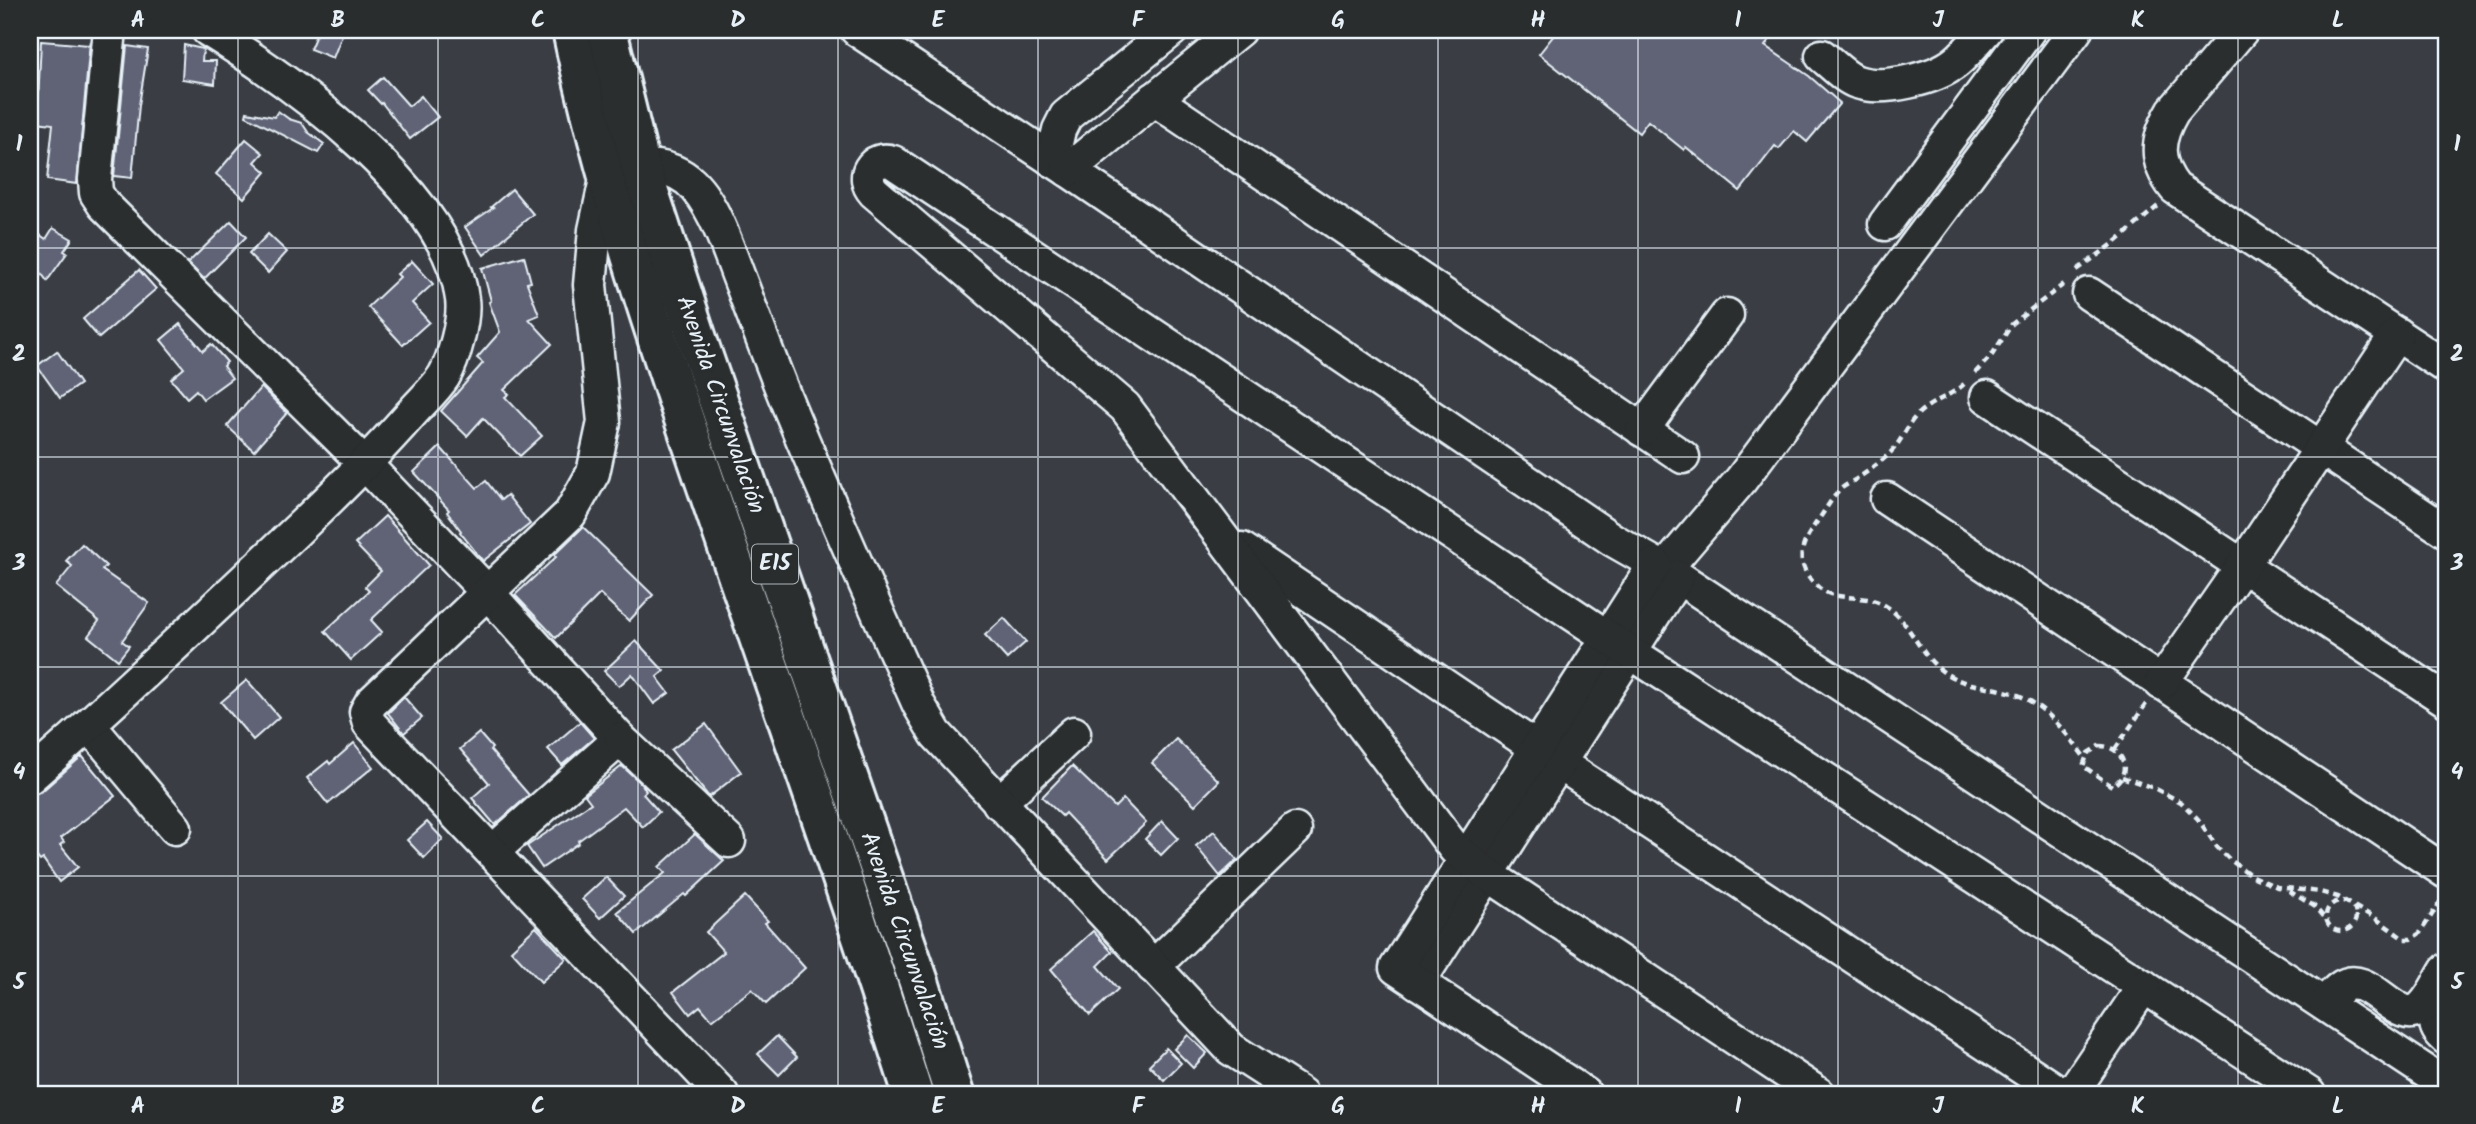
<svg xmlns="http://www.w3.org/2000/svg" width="2476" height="1124" font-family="Kalam,sans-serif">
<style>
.building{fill:#616376;stroke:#e8f1f8;stroke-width:2}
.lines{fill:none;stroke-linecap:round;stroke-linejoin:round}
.minor-casing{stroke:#e8f1f8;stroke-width:37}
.highway-casing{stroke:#e8f1f8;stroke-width:44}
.path{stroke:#e8f1f8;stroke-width:4.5;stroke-dasharray:7 5;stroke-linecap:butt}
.minor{stroke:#2a2d2e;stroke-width:32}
.highway{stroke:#2a2d2e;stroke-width:38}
.grid{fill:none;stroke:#e8f1f8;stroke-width:2;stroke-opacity:0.55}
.labels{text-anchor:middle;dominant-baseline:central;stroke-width:7;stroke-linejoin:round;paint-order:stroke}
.shield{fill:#2a2d2e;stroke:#afb6bb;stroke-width:2}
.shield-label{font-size:23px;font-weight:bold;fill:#e8f1f8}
.street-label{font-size:24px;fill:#e8f1f8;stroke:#2a2d2e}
.neatline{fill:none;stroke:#e8f1f8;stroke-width:2.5}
.grid-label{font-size:23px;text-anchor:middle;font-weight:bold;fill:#e8f1f8}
</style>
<rect width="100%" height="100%" fill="#3a3d44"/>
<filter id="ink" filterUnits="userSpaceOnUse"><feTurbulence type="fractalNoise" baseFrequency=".0143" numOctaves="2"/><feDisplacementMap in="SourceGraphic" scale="14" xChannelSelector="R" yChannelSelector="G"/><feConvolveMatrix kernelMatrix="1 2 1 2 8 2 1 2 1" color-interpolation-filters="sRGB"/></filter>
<g filter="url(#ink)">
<g class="building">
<polygon points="318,30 344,30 333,58 310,49"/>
<polygon points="1558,30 1777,30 1765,46 1809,76 1840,103 1807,142 1794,131 1779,149 1775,146 1740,191 1686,147 1684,150 1648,121 1639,133 1539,54"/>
<polygon points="41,41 89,45 90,41 77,184 47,180 53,124 37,122"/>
<polygon points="184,45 203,49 202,61 216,61 215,84 182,79"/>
<polygon points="127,46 148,49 139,105 132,178 114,176"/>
<polygon points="383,77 409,106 421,96 438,117 410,139 382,103 381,104 368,90"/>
<polygon points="278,111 289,119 302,123 308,132 324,144 318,153 246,116 247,112 274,117"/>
<polygon points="246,139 263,153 255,162 266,172 244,198 216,174"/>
<polygon points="512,189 533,214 484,255 465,227 493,208 491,207"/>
<polygon points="231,221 246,237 204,279 188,263"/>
<polygon points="53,228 72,239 64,251 67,253 47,281 30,257 30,250 40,235 46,239"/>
<polygon points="268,234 287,252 268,273 249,254"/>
<polygon points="524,256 531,282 527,283 539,315 529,319 552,344 504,390 509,394 505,397 542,436 520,456 483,418 467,436 441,411 483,363 477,358 500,332 489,302 491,301 482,268"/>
<polygon points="412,261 433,284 412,303 429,322 403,345 368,307 400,277 397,274"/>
<polygon points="139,270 156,289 99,338 83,319"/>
<polygon points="180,324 203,351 211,344 227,362 223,366 232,378 203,399 196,390 187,398 171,379 184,368 161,340"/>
<polygon points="57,351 80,384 60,398 37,366"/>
<polygon points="261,387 287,413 254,451 227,426"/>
<polygon points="440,447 477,488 486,481 501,500 507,495 530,524 483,561 460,532 461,531 447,512 449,510 414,472"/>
<polygon points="385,516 429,565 371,620 382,632 351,660 325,631 369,591 365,587 381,571 355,544"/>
<polygon points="583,527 653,595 629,621 600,594 556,638 515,595 556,557 554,555"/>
<polygon points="82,544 106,566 102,570 149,603 122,641 129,646 118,660 88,636 99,621 56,586 72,566 66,561"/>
<polygon points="1004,618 1026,642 1007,659 985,635"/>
<polygon points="636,641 664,671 657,677 669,693 654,704 632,674 619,686 604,671"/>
<polygon points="247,680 279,717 253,740 221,702"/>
<polygon points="404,697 422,718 404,733 388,713"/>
<polygon points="580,722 594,738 562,765 548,749"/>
<polygon points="706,724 741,772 709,797 671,750"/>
<polygon points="479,733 492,748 490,750 529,795 495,825 472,798 489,783 460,749"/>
<polygon points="1176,739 1219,781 1195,805 1152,763"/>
<polygon points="354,743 373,767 328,804 307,778 328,761 330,764"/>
<polygon points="82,756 115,796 61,838 64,842 60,845 78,867 59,882 43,859 40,861 30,849 30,795 42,791"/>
<polygon points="622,766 642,784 646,791 643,794 659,812 643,827 624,807 578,841 579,843 542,868 527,846 591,803 585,795"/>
<polygon points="1072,766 1115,807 1123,799 1146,823 1108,859 1065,813 1062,816 1042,797"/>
<polygon points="1162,821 1178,838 1161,855 1145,839"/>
<polygon points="427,822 443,839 424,858 407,840"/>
<polygon points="1214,831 1237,860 1220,876 1196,846"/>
<polygon points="695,834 724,861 686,896 684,894 636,934 617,912 665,873 659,867"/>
<polygon points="606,877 624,896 600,918 582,899"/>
<polygon points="745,896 768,921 765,923 805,968 766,1004 752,989 712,1020 700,1006 690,1014 673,992 724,952 706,932"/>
<polygon points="536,927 566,959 541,982 511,950"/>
<polygon points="1093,931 1112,952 1098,966 1118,989 1090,1015 1051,969"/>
<polygon points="1188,1035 1207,1053 1193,1068 1174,1049"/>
<polygon points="777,1036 797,1057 779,1075 758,1054"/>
<polygon points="1166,1048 1181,1063 1164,1080 1149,1065"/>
</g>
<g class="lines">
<defs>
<g id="minor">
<polyline points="110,30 95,179 96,193 104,205 366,465 487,592 620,739 492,852"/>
<polyline points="857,30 1068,170 1613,540 1678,577 2446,1085"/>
<path d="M2242,30L2173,111C2156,140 2154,161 2175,188L2446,367"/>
<path d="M1822,56C1832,64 1845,78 1857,82C1883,91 1935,79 1956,62C1967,53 1977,40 1986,30"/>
<polyline points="1154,99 1683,457"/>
<polyline points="1052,160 1059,130 1066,116 1172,30"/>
<polyline points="1068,170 1239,30"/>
<polyline points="1885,224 2029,30"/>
<polyline points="2089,294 2446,531"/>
<polyline points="1987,397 2446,700"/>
<polyline points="1642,430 1727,315"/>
<polyline points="1887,499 2446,872"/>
<polyline points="1242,549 1559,763 2062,1094"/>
<polyline points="1665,569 1741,480 2076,30"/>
<polyline points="2161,683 2243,565 2397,334"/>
<polyline points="89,725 175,828"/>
<polyline points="620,739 729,841"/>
<path d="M30,777C120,698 207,615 294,533C335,494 372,458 409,416C420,403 435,390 444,376C454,359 465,319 462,299C450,194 292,82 208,30"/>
<polyline points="999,803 1074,733"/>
<polyline points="1153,967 1295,830"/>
<polyline points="1418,983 1678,577"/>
<path d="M2446,1002C2436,1017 2430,1025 2446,1038"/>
<path d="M2325,1004C2330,999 2334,992 2340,988C2369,966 2397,1030 2422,1007C2432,998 2439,981 2446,970"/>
<path d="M722,1094L369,723L366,712L371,703L570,514L593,473L604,422L590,285L595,230L607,175C636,166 661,160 688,180C715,202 730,256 743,288C758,328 773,368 789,407C830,507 875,606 919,705L936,734L1231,1049L1301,1094"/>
<polyline points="1585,1094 1396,968 1655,564"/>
<path d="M1819,1094L1487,874L1455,849L1125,407L874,192C860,177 872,155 893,162L1630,652L2309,1094"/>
<polyline points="2071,1094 2144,986"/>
</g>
<g id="highway">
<path d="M572,30C607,197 663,358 718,519C784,711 852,901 913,1094"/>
<polyline points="607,30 640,165 700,348 920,985 954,1094"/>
</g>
</defs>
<use href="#minor" class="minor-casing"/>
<use href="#highway" class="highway-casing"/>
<g class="path">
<polyline points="2077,270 2116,242 2158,206"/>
<polyline points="1975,373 1992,355 2012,324 2064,284"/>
<path d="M1964,384C1951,396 1932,401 1919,413C1907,424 1902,441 1891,452C1880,463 1866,473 1853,481C1849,484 1843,486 1840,490C1833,497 1827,507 1821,516C1804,540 1790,559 1816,585C1836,605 1864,591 1886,606C1915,625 1919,662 1954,678C1970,686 1988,686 2005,691C2041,699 2064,730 2085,758"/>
<path d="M2099,746C2123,745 2134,773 2112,786L2083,766L2088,753Z"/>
<polyline points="2115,749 2146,704"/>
<polyline points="2122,777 2154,788 2181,802 2198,819 2217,847 2229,859 2252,876 2277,887 2320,892 2338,897 2375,918 2404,939 2411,939 2420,933 2444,896"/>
<polyline points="2289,891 2314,906 2326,920"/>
<circle cx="2341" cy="916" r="15"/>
</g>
<use href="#minor" class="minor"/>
<use href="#highway" class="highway"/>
</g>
</g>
<path class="grid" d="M238,30V1094M438,30V1094M638,30V1094M838,30V1094M1038,30V1094M1238,30V1094M1438,30V1094M1638,30V1094M1838,30V1094M2038,30V1094M2238,30V1094M30,248H2446M30,457H2446M30,667H2446M30,876H2446"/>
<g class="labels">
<rect class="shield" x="752" y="544.5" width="46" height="39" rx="5"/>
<g class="shield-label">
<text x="775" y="564">E15</text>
</g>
<g class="street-label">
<text transform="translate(720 405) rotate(71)">Avenida Circunvalación</text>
<text transform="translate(904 941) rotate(71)">Avenida Circunvalación</text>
</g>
</g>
<rect width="2476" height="1124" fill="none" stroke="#2a2d2e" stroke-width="77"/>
<rect x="38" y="38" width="2400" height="1048" class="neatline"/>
<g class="grid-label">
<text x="138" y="27">A</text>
<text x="338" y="27">B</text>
<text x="538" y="27">C</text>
<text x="738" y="27">D</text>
<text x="938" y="27">E</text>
<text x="1138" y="27">F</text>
<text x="1338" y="27">G</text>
<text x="1538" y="27">H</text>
<text x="1738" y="27">I</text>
<text x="1938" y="27">J</text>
<text x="2138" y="27">K</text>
<text x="2338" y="27">L</text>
<text x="19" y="151">1</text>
<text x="2457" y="151">1</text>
<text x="19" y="361">2</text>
<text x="2457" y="361">2</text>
<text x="19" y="570">3</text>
<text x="2457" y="570">3</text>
<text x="19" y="779">4</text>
<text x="2457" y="779">4</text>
<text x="19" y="989">5</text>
<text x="2457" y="989">5</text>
<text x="138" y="1113">A</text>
<text x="338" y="1113">B</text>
<text x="538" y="1113">C</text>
<text x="738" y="1113">D</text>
<text x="938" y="1113">E</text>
<text x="1138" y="1113">F</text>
<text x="1338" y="1113">G</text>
<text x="1538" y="1113">H</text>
<text x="1738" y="1113">I</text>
<text x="1938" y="1113">J</text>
<text x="2138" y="1113">K</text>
<text x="2338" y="1113">L</text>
</g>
</svg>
